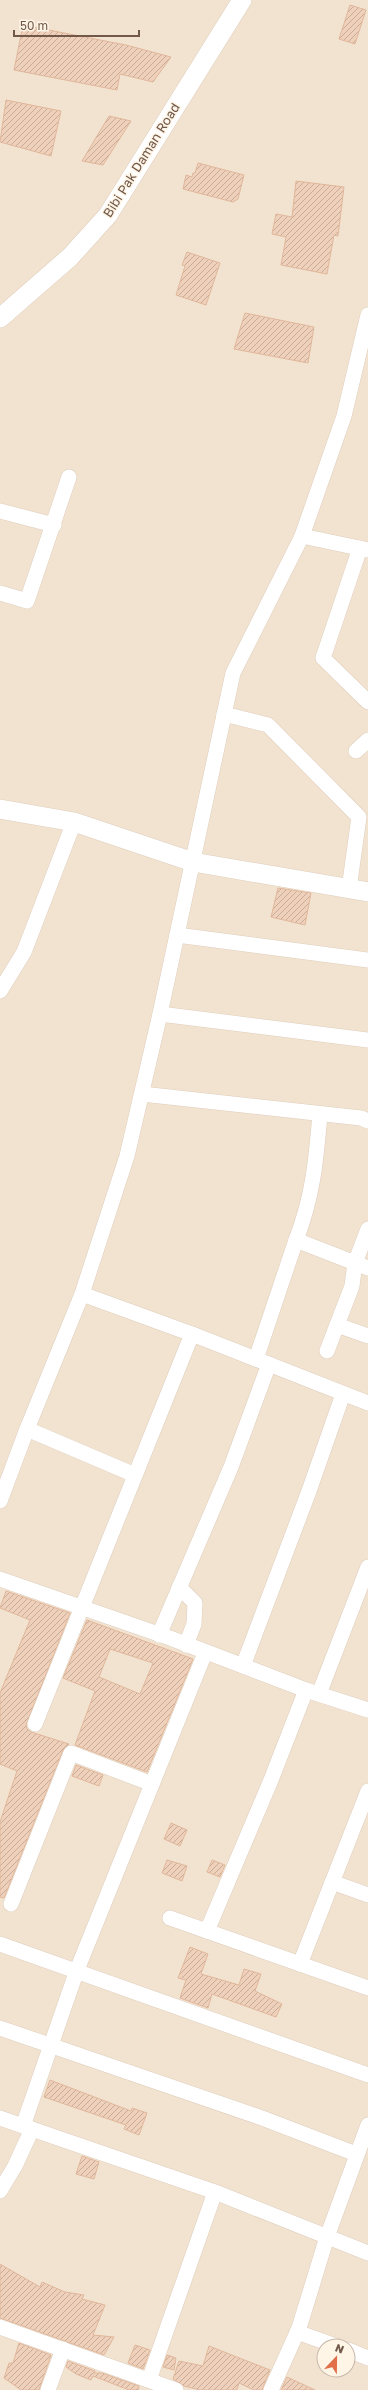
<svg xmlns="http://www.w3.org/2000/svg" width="368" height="2390" font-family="'Golos Text',sans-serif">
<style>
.residential{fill:#f2e3d0;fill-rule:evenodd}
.building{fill:url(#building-hatch);stroke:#e1b79b;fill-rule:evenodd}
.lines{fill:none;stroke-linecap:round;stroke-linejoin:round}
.minor-casing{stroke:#dfcebd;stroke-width:16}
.tertiary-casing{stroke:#dfcebd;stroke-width:20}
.minor{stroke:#fff;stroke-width:15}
.tertiary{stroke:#fff;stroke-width:19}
.labels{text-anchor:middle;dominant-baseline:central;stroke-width:3;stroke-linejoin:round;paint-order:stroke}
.street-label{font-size:13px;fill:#715849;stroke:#fef5e7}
</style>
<defs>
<pattern id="building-hatch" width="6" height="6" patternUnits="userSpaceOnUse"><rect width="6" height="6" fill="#efd0ba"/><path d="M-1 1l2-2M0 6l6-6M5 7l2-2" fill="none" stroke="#c6ac99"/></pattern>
</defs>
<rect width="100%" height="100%" fill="#fbf1e1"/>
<path class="residential" d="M0,0H368V2390H0ZM324,2346H348V2370H324Z"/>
<g class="building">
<polygon points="350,5 366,10 355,44 339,39"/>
<polygon points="23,25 126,45 171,57 153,82 120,74 117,90 14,70"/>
<polygon points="6,100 61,111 51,156 0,142"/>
<polygon points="109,116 131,121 103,165 82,161"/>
<polygon points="198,163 244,175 238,199 233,202 183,189 186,175 192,177 193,173 195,173"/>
<polygon points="296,181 344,187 338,236 334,235 327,274 281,265 286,237 272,234 276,214 292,217"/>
<polygon points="187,252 220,263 206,305 176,295 185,266 182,265"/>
<polygon points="245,313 314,327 308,363 234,349"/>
<polygon points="278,888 311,893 305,925 271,917"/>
<polygon points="6,1591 70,1613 26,1725 27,1729 31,1732 69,1744 63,1750 4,1898 0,1897 0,1822 17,1771 0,1764 0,1693 30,1620 0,1608"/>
<path d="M87,1620L193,1659L147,1772L75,1745L95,1691L63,1678ZM110,1649L153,1663L140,1694L99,1677Z"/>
<polygon points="76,1765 103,1775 99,1786 72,1776"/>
<polygon points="171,1823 187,1830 180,1846 164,1839"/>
<polygon points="167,1860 187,1866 182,1881 162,1873"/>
<polygon points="212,1860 225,1865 220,1877 207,1872"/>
<polygon points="190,1947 208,1954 201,1974 239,1985 244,1969 261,1974 255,1991 282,2004 276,2017 212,1994 208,2008 180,1998 186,1980 178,1978"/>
<polygon points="50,2080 131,2111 132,2108 147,2113 139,2135 124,2129 126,2125 44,2097"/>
<polygon points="82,2156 99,2162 94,2179 76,2174"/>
<polygon points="0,2264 40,2287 42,2282 65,2292 84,2295 82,2299 105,2305 93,2335 114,2337 104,2355 0,2318"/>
<polygon points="19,2343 51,2355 39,2390 21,2390 4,2378 9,2363 13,2363"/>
<polygon points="135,2345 150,2350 143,2369 128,2363"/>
<polygon points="209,2346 270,2370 262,2390 254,2390 239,2383 237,2390 200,2390 184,2386 173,2379 179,2361 203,2366"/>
<polygon points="167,2355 176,2358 174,2370 163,2367"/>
<polygon points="68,2361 95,2371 94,2373 102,2373 139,2386 138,2390 129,2390 93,2376 91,2380 76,2374 66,2367"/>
<polygon points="287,2377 315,2390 281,2390"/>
</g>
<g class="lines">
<defs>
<g id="minor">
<polyline points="0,511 54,525"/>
<polyline points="302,536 368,550"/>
<polyline points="360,548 323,658 368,702"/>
<polyline points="0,593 27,601 69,477"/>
<polyline points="224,714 268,725 359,817 349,889"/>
<polyline points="356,751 368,740"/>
<polyline points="177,935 368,960"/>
<polyline points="0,991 24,952 74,822"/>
<polyline points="160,1014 368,1040"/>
<polyline points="142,1094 361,1118 368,1121"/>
<polyline points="368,1229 355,1263 368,1268"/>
<path d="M296,1240C313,1196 316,1161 320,1114"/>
<polyline points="82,1294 192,1334 368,1403"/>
<polyline points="327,1351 337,1325 368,1336"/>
<polyline points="256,1359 296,1240 355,1263 352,1286 337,1325"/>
<polyline points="27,1429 135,1475"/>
<polyline points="0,1501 27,1429 82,1294 127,1156 160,1014 233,673 302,536 344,416 368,315"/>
<polyline points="0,1579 170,1638 306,1690 368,1710"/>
<polyline points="179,1587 195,1603 194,1624 186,1645"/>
<polyline points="159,1635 231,1467 269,1364"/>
<polyline points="243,1666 309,1491 343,1394"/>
<polyline points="319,1694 368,1567"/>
<polyline points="35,1724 192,1334"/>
<polyline points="332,1882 368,1895"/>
<polyline points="11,1904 71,1753 152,1784"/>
<polyline points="170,1918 368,1988"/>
<polyline points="207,1931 271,1780 306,1690"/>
<polyline points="0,1944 368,2075"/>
<polyline points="300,1964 368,1791"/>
<polyline points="0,2028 262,2118 356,2154"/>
<polyline points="0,2118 215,2192 368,2253"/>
<polyline points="23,2126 77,1970 205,1653"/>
<polyline points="0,2191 15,2166 32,2129"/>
<polyline points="0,2327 176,2390"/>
<polyline points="297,2332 336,2346"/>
<polyline points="348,2350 368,2358"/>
<polyline points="149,2380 215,2192"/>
<polyline points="48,2390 63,2349"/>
<polyline points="271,2390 299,2328 327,2237 368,2125"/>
</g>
<g id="tertiary">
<polyline points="0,318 70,257 108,215 242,0"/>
<polyline points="0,809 74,822 193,862 368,892"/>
</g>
</defs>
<use href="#minor" class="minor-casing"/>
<use href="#tertiary" class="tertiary-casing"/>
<use href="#minor" class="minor"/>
<use href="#tertiary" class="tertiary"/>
</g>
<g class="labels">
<g class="street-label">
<text transform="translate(141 160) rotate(-58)">Bibi Pak Daman Road</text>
</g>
</g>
<g transform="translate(336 2358) rotate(22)"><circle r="19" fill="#fef5e7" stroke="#c6b6a8"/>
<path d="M0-3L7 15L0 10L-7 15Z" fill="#e16f4a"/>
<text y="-6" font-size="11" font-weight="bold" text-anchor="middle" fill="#715849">N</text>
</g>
<path d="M14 30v6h125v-6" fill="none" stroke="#715849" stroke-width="2"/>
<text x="20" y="30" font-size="12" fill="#715849" stroke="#fef5e7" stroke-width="3" paint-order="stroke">50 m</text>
</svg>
